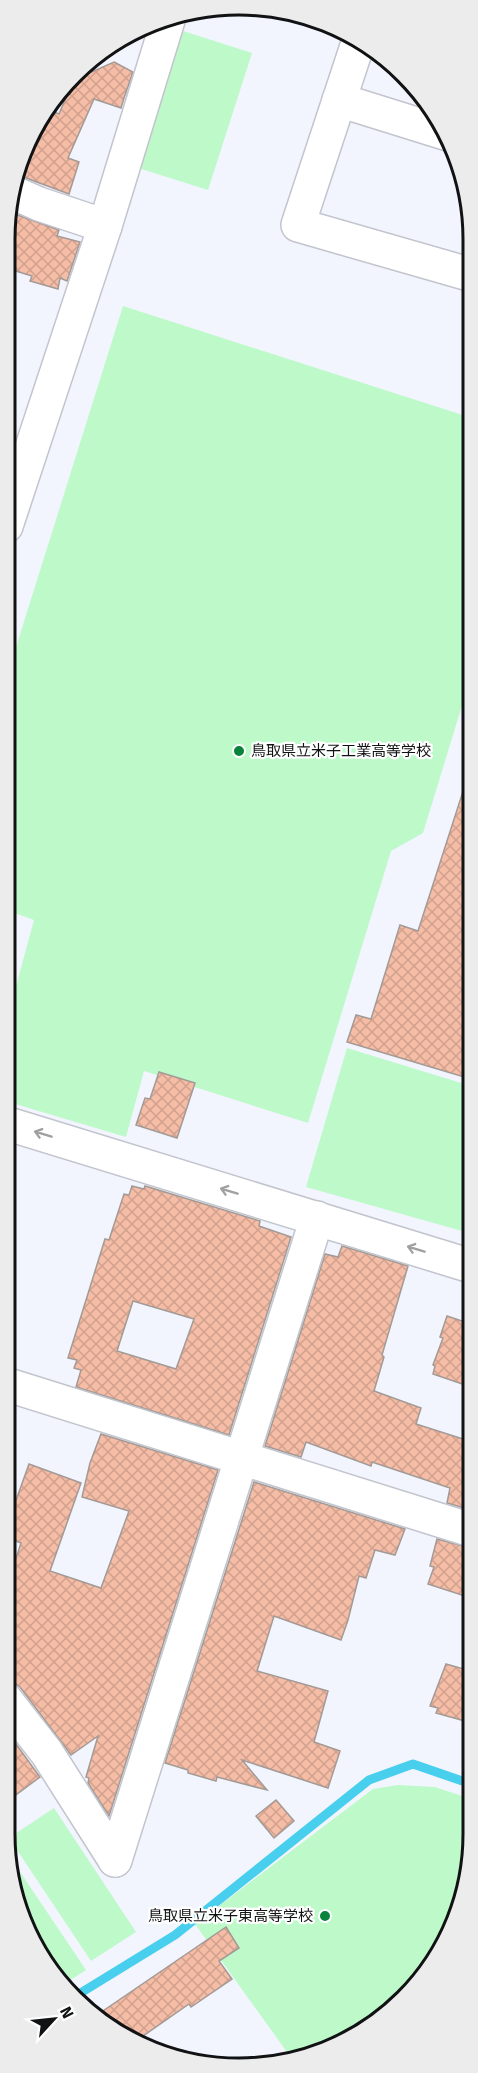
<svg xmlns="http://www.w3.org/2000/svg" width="478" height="2073" font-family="'Fira Sans','Noto Sans JP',sans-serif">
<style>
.grass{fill:#bef9ca}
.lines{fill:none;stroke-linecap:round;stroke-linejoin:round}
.stream{stroke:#48cfed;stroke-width:9}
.building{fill:url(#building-cross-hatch);stroke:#a39a96;stroke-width:1.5;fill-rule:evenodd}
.minor-casing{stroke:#c2c5cd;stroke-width:36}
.minor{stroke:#fff;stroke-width:33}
.oneway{stroke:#a0a0a1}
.poi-dot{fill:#09833c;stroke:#fff;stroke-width:2}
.labels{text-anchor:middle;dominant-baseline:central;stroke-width:4.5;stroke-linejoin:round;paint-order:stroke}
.poi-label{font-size:15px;fill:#111214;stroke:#fff;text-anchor:start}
.rim{fill:none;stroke:#111214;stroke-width:3}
</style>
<defs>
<pattern id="building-cross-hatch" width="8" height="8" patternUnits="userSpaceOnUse" patternTransform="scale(1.5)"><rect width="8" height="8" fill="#f5bca6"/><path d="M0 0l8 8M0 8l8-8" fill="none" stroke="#d1a18e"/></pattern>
</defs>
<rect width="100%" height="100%" fill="#f2f5fe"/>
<g class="grass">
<polygon points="180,30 252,53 208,190 135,167"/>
<polygon points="123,306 472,418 472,673 423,833 391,851 308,1123 144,1071 126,1137 5,1101 6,1023 34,920 6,910 6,679"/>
<polygon points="347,1048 471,1086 471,1202 462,1231 306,1187"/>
<polygon points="398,1785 435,1787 471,1799 471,1865 442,1951 382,2020 314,2056 292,2059 195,1924 373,1789"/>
<polygon points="54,1808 136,1932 91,1961 9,1838"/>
<polygon points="8,1854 86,1970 61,1986 22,1923"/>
</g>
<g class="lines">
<polyline class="stream" points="74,1997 175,1935 369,1780 413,1764 471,1784"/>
</g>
<g class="building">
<polygon points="114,62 133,72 124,98 121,108 94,99 68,158 79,162 69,194 18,175 40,117 47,109 59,114 69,90 65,89 71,81"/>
<polygon points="12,213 59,230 57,236 80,242 67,281 60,278 58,289 30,281 32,276 9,269 10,265 6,264 7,231"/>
<polygon points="466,782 471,783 471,1079 347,1042 356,1015 371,1019 400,925 418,931"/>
<polygon points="159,1072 195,1083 177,1138 136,1125 145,1098 150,1099"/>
<path d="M132,1186L144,1189L145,1186L260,1221L259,1226L291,1237L229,1435L76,1387L81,1370L74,1368L77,1360L68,1358L105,1239L109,1240L124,1194L129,1195ZM133,1301L194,1319L176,1369L117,1351Z"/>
<polygon points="342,1246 408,1266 382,1355 384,1357 374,1391 421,1408 416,1424 463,1439 471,1439 471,1510 447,1503 450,1488 372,1462 371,1466 306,1442 301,1457 265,1446 325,1254 338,1257"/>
<polygon points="447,1316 471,1324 471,1387 433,1374 435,1366 433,1365 443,1338 440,1337"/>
<polygon points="101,1434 218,1470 109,1816 88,1783 89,1778 86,1777 98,1736 71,1755 20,1687 13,1682 15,1678 5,1674 5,1593 21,1543 5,1537 5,1531 29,1464 81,1483 50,1571 101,1588 129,1511 82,1497 90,1463"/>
<polygon points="254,1482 405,1529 395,1555 375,1550 366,1578 359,1576 348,1620 341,1640 274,1616 257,1671 328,1691 314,1742 340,1751 328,1788 242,1760 267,1790 217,1777 216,1781 188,1773 188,1770 165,1763"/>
<polygon points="437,1539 471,1548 471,1598 428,1584 434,1567 430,1566"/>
<polygon points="446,1664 471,1671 471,1704 465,1721 436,1713 438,1708 430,1706"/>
<polygon points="5,1729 40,1777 5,1803"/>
<polygon points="276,1800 294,1821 274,1838 256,1816"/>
<polygon points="226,1927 239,1948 219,1961 232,1979 191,2007 189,2004 133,2043 97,2015"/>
</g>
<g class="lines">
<defs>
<g id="minor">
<polyline points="359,40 298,225 472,275"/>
<polyline points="339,100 448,134"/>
<polyline points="12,192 39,204 105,226"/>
<polyline points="6,526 105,226 169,17"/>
<polyline points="5,1123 471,1266"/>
<polyline points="5,1384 471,1530"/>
<polyline points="5,1699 47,1753 115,1860"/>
<polyline points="115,1860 317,1218"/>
</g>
</defs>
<use href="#minor" class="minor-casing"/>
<use href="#minor" class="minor"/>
</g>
<defs><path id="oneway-shaft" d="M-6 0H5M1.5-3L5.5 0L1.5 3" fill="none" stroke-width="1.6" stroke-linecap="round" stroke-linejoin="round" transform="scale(1.5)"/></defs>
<g class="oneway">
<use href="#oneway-shaft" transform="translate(43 1134) rotate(-163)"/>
<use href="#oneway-shaft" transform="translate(229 1191) rotate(-163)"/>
<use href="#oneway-shaft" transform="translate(416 1249) rotate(-163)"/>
</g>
<g class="poi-dot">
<circle cx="239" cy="751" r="6"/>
<circle cx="325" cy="1916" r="6"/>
</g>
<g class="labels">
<g class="poi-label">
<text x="251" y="751">鳥取県立米子工業高等学校</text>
<text x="313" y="1916" text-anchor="end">鳥取県立米子東高等学校</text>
</g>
</g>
<path d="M0 0H478V2073H0ZM239 15H239A224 224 0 0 1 463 239V1834A224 224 0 0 1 239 2058H239A224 224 0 0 1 15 1834V239A224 224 0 0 1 239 15Z" fill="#ececec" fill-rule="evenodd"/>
<path class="rim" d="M239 15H239A224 224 0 0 1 463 239V1834A224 224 0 0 1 239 2058H239A224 224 0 0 1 15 1834V239A224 224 0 0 1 239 15Z"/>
<g transform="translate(54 2019) rotate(63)" stroke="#ffffff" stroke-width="4.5" paint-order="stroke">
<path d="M0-4.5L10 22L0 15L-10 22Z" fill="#111214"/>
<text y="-9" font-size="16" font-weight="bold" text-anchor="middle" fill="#111214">N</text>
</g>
</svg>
